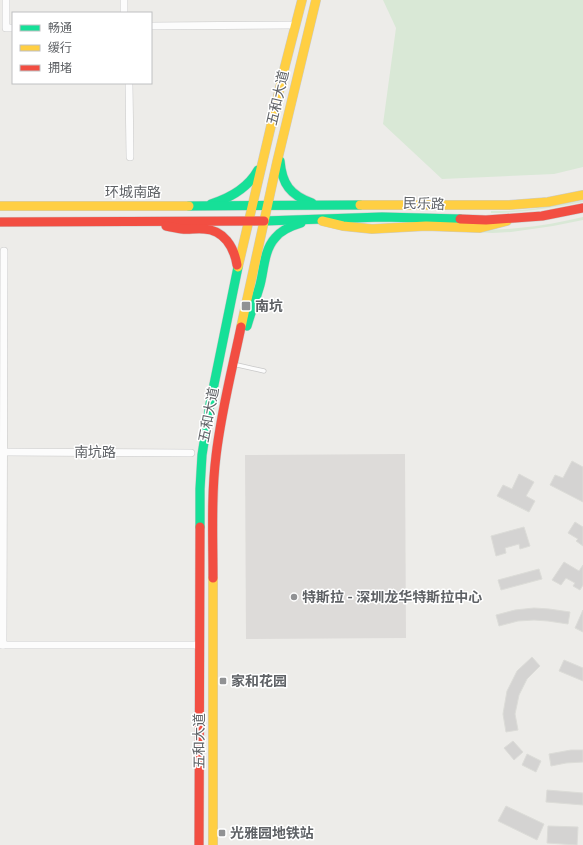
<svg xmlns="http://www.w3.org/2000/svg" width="583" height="845" font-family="Karla,'Noto Sans SC',sans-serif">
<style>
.industrial{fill:#dddbd9}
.green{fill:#d9e8d6}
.building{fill:#d4d3d2;stroke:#dcdcd8}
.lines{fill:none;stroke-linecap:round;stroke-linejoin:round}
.lane-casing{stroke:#c8c8c8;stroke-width:5}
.street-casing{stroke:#c8c8c8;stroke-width:8}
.fast-casing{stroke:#cacaca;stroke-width:10}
.slow-casing{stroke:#cacaca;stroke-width:10}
.jam-casing{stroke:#cacaca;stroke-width:10}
.lane{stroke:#fcfcfc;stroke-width:3.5}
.street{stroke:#fcfcfc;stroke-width:7}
.fast{stroke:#16e098;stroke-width:9}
.slow{stroke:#ffcf43;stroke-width:9}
.jam{stroke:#f24e42;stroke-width:9}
.poi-dot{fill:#919294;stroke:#fff;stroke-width:1.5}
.labels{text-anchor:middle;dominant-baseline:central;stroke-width:3;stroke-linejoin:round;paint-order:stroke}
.street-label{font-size:14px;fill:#5f6266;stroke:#fff}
.poi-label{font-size:14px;font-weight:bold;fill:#5f6266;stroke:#fff;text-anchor:start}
</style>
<rect width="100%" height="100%" fill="#edece9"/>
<polygon class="industrial" points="405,454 406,638 246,639 245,455"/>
<g class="green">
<polygon points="383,0 583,0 583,167 554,174 442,179 383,124 396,28"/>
<path d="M583,200V202C552,208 522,213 491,213V211C522,212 552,206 583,200Z"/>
<path d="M583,217V220L553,226L511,232L493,233L471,232C487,229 502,230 518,228C540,226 562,222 583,217Z"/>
</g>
<g class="building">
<polygon points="572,461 583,467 583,502 550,485 555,475 563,478"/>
<polygon points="519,474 534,482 526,496 535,501 529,512 497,496 503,485 512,489"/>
<polygon points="575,522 583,527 583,546 576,541 578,539 568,533"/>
<polygon points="524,527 530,546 520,549 519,544 505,548 506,553 496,556 491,536"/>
<polygon points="564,562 579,571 583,565 583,585 580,590 573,586 575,583 566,578 561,585 552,580"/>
<polygon points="539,569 542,579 501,590 498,580"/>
<polygon points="534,608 549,609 570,612 568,624 548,621 534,620 518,621 499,626 496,615 515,610"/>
<polygon points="583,610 583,632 575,628"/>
<polygon points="532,657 540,666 527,679 519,695 515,714 518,730 506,732 503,714 507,691 517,671"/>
<polygon points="564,660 583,668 583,681 559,671"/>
<polygon points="513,741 523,752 514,760 504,748"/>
<polygon points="571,750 583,750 583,762 566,763 551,766 549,754"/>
<polygon points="527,754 541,761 536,772 522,765"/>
<polygon points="547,790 583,793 583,805 546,802"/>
<polygon points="506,806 544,824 537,840 498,821"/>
<polygon points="548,826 578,827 577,845 547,843"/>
</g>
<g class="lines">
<defs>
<polyline id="lane" points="233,364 264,371"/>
<g id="street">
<polyline points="6,0 6,28 13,28"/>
<polyline points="124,0 124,13"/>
<polyline points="151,26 295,25"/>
<polyline points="129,83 130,157"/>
<polyline points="0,452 191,453"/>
<polyline points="0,645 199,645"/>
<polyline points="3,645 4,251"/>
</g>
<g id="fast">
<path d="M280,161C282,184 290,195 312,203"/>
<path d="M211,204C230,198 248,188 258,170"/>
<polyline points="189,206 360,205"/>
<polyline points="264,221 382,217 460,219"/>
<path d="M247,326C251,312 256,299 260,285C264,270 264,250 275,238C281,230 291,226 301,223"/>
<polyline points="200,527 200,489 202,455 210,404 238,267"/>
</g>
<g id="slow">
<polyline points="360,205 509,205 548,202 583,195"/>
<polyline points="0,206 189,206"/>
<polyline points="322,221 343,226 372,229 426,226 480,228 507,221"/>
<polyline points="238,267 285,66 302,0"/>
<polyline points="241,327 277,162 316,0"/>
<polyline points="213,578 213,845"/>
</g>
<g id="jam">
<polyline points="460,219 486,220 542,216 583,208"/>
<polyline points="0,222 264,221"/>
<path d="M166,226C171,227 176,228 182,229C189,230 196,228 204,229C224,230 234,247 237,265"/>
<path d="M213,578C213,538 211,496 216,456C221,412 232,370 241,327"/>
<polyline points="199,845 200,527"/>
</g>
</defs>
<use href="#lane" class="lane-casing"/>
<use href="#street" class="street-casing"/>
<use href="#fast" class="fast-casing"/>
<use href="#slow" class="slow-casing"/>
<use href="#jam" class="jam-casing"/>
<use href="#lane" class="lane"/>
<use href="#street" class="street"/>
<use href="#fast" class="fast"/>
<use href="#slow" class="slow"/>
<use href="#jam" class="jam"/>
</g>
<g class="poi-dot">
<rect x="241" y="301" width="10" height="10" rx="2"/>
<circle cx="294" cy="597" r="4"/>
<rect x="219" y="677" width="8" height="8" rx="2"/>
<rect x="218" y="829" width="8" height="8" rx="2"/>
</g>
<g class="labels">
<g class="street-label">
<text transform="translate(278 98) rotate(-77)">五和大道</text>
<text x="133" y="192">环城南路</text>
<text transform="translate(424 204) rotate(2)">民乐路</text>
<text transform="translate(209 415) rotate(-79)">五和大道</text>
<text x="95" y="452">南坑路</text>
<text transform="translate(199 741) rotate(-90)">五和大道</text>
</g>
<g class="poi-label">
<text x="255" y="306">南坑</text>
<text x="302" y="597">特斯拉 - 深圳龙华特斯拉中心</text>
<text x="231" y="681">家和花园</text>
<text x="230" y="833">光雅园地铁站</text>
</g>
</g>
<rect x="12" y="12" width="140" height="72" fill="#ffffff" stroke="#bfc0c2"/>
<rect x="20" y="25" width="20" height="6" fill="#16e098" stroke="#bfc0c2"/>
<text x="48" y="32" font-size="12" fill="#5f6266">畅通</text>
<rect x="20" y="45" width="20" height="6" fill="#ffcf43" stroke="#bfc0c2"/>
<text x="48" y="52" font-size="12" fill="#5f6266">缓行</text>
<rect x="20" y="65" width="20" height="6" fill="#f24e42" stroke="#bfc0c2"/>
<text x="48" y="72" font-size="12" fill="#5f6266">拥堵</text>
</svg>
